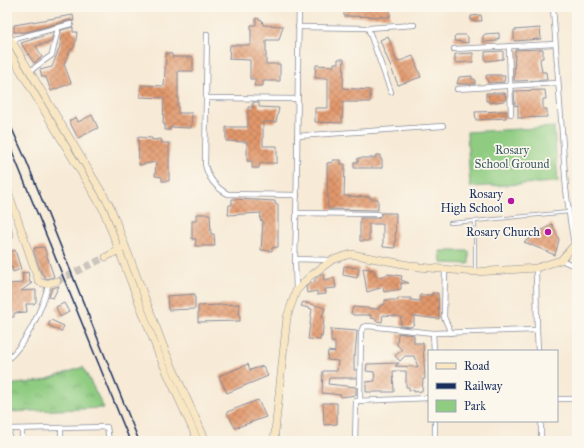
<svg xmlns="http://www.w3.org/2000/svg" width="584" height="448" font-family="'IM FELL Great Primer',serif">
<style>
.grass{fill:url(#grass-tufts);stroke:#557e70}
.green{fill:#8fcc81;stroke:#557e70}
.building{fill:url(#building-cross-hatch)}
.lines{fill:none;stroke-linecap:round;stroke-linejoin:round}
.secondary-tunnel{stroke:#cbc5be;stroke-width:7;stroke-dasharray:7 3.5;stroke-linecap:butt}
.lane-casing{stroke:#898c9a;stroke-width:4}
.street-casing{stroke:#898c9a;stroke-width:6}
.secondary-casing{stroke:#898c9a;stroke-width:8}
.lane{stroke:#fff;stroke-width:2.5}
.street{stroke:#fff;stroke-width:4.5}
.secondary{stroke:#f9e7c3;stroke-width:7}
.rail{stroke:#1b2f5e;stroke-width:1.5}
.poi-dot{fill:#b5179e;stroke:#fbf7ec;stroke-width:1.5}
.labels{text-anchor:middle;dominant-baseline:central;stroke-width:3.5;stroke-linejoin:round;paint-order:stroke}
.park-label{font-size:12px;fill:#3e5e68;stroke:#fbf7ec}
.poi-label{font-size:12px;fill:#1b2f5e;stroke:#fbf7ec;text-anchor:end}
</style>
<defs>
<pattern id="grass-tufts" width="24" height="20" patternUnits="userSpaceOnUse"><rect width="24" height="20" fill="#8fcc81"/><path d="M3 7l-1-3M5 7V3M7 7l1-3M15 17l-1-3M17 17v-4M19 17l1-3" fill="none" stroke="#74a66d"/></pattern>
<pattern id="building-cross-hatch" width="8" height="8" patternUnits="userSpaceOnUse"><rect width="8" height="8" fill="#e2976b"/><path d="M0 0l8 8M0 8l8-8" fill="none" stroke="#b67c5b"/></pattern>
</defs>
<rect width="100%" height="100%" fill="#fbf7ec"/>
<filter id="ink" filterUnits="userSpaceOnUse"><feTurbulence type="fractalNoise" baseFrequency=".025" numOctaves="2"/><feDisplacementMap in="SourceGraphic" scale="8" xChannelSelector="R" yChannelSelector="G"/><feConvolveMatrix kernelMatrix="1 2 1 2 8 2 1 2 1" color-interpolation-filters="sRGB"/></filter>
<filter id="wash" filterUnits="userSpaceOnUse"><feTurbulence type="fractalNoise" baseFrequency=".012" numOctaves="4" result="noise"/><feDisplacementMap in="SourceGraphic" scale="16" xChannelSelector="R" yChannelSelector="G"/><feGaussianBlur stdDeviation="0.9" result="paint"/><feColorMatrix in="noise" values="0 0 0 0 0 0 0 0 0 0 0 0 0 0 0 0 0 1.4 0 .05"/><feComposite in="paint" operator="in"/></filter>
<g filter="url(#wash)">
<rect width="100%" height="100%" fill="#f7ead6"/>
<polygon class="grass" points="83,367 104,408 7,412 7,385 42,381"/>
<g class="green">
<polygon points="554,127 558,182 470,187 467,132"/>
<polygon points="440,251 469,251 469,264 441,263"/>
</g>
<g id="blocks">
<g class="building">
<polygon points="344,7 390,7 390,17 344,16"/>
<polygon points="73,15 74,21 70,20 26,32 14,32 14,25"/>
<polygon points="481,15 482,21 471,21 471,16"/>
<polygon points="256,18 262,20 263,25 283,26 279,40 266,40 266,64 280,64 280,81 263,81 263,86 254,86 256,79 250,79 250,60 229,59 230,45 251,45 251,25 256,25"/>
<polygon points="73,27 73,32 77,32 76,40 74,48 71,49 64,64 71,83 51,91 46,77 42,77 40,70 52,67 60,46 61,30"/>
<polygon points="540,28 541,39 514,41 514,30"/>
<polygon points="53,33 51,42 36,46 42,57 34,63 21,43"/>
<polygon points="499,33 499,39 497,38 497,41 483,42 483,36 485,34"/>
<polygon points="456,35 466,35 468,37 468,43 455,41 454,37"/>
<polygon points="388,36 397,62 413,56 421,77 398,85 380,40"/>
<polygon points="543,49 543,58 541,58 540,60 542,72 546,72 547,80 514,81 515,50"/>
<polygon points="503,51 503,59 486,61 485,59 485,52"/>
<polygon points="166,53 172,54 172,57 193,57 193,71 178,71 178,113 192,113 191,128 170,127 170,130 165,130 165,124 163,124 164,98 140,97 141,85 164,86"/>
<polygon points="473,53 473,62 455,63 455,54"/>
<polygon points="338,59 344,59 343,88 370,90 370,102 343,102 342,123 315,122 315,108 328,108 328,78 315,78 316,65 334,66 334,63 338,63"/>
<polygon points="487,75 501,75 501,76 505,76 504,82 488,83 486,76"/>
<polygon points="472,76 472,79 475,79 475,84 457,84 459,77"/>
<polygon points="545,90 546,99 543,99 543,109 547,109 547,117 518,118 518,105 515,106 514,91"/>
<polygon points="486,93 505,93 506,99 504,101 489,103 489,101 486,101"/>
<polygon points="253,102 259,102 259,107 279,108 276,122 263,122 263,146 277,146 277,163 260,163 259,168 252,168 252,161 247,161 247,142 226,141 226,127 248,127 248,107 253,107"/>
<polygon points="506,111 506,118 476,120 475,112"/>
<polygon points="92,115 98,128 78,138 69,121 76,117 78,122"/>
<polygon points="138,137 152,138 152,140 161,139 162,143 169,143 169,181 162,181 162,177 155,176 156,162 139,165"/>
<polygon points="376,155 380,155 380,159 382,159 382,168 354,168 354,162 358,162 358,158 375,158"/>
<polygon points="333,160 341,160 341,164 345,164 344,196 371,197 371,199 378,199 378,210 328,209 327,163 333,162"/>
<polygon points="232,199 257,200 275,201 275,204 278,204 278,247 272,248 272,251 261,250 263,221 260,220 261,213 228,215 229,205 232,205"/>
<polygon points="382,213 396,213 395,248 383,247 383,224 369,224 369,241 360,241 360,218 378,218"/>
<polygon points="196,214 210,214 211,234 214,234 215,246 195,246 196,239 192,239 192,221 196,221"/>
<polygon points="7,219 8,219 13,237 7,238"/>
<polygon points="552,224 559,240 555,255 524,242"/>
<polygon points="44,247 54,277 46,279 41,272 34,252 34,248"/>
<polygon points="15,250 21,269 13,272 12,267 7,268 7,253"/>
<polygon points="344,266 359,268 357,278 343,275"/>
<polygon points="363,268 374,270 377,277 384,276 388,274 402,276 401,280 409,283 401,283 401,289 384,292 383,287 367,292"/>
<polygon points="28,272 30,283 32,283 21,291 36,290 36,302 34,304 26,304 27,312 14,313 14,317 8,317 7,284 23,283 22,273"/>
<polygon points="321,274 323,274 324,280 334,278 336,288 325,289 326,294 317,295 317,291 307,293 306,287 310,283 315,282 315,279"/>
<polygon points="59,286 53,298 49,297 52,288"/>
<polygon points="432,293 438,293 439,319 414,316 414,324 411,327 401,326 401,317 396,316 383,315 382,322 376,321 376,319 371,318 371,315 353,315 351,313 353,307 379,309 380,306 385,304 385,300 398,300 398,298 411,298 411,300 420,301 420,295 432,295"/>
<polygon points="195,294 195,309 168,310 167,296"/>
<polygon points="303,302 325,308 322,317 324,318 322,337 320,337 320,340 308,339 312,309 301,306"/>
<polygon points="64,303 69,312 60,317 56,307"/>
<polygon points="239,304 240,321 198,322 198,306"/>
<polygon points="51,320 64,326 61,332 48,325"/>
<polygon points="331,329 357,331 355,356 354,356 354,370 357,370 357,378 329,378 328,384 356,387 356,395 341,397 341,395 322,393 323,371 337,371 338,361 327,360 328,351 335,352 335,342 331,342"/>
<polygon points="398,333 414,335 414,343 423,343 425,379 423,379 422,391 414,392 414,390 409,390 409,387 406,387 406,371 393,371 394,392 366,392 366,382 375,381 374,372 366,371 367,364 399,363 395,366 418,367 414,356 405,356 400,361 395,356 402,350 397,345"/>
<polygon points="248,364 250,370 263,366 268,376 227,393 219,376"/>
<polygon points="258,400 266,417 235,428 227,412"/>
<polygon points="323,403 337,403 337,424 324,425"/>
</g>
</g>
</g>
<g filter="url(#ink)">
<use href="#blocks" fill-opacity="0" stroke="#898c9a" stroke-width="1"/>
<g class="lines">
<polyline class="secondary-tunnel" points="57,281 106,257"/>
<defs>
<g id="lane">
<polyline points="450,223 475,221"/>
<polyline points="475,272 475,221 569,212"/>
</g>
<g id="street">
<polyline points="553,7 566,189 570,220"/>
<polyline points="298,27 368,28 414,25"/>
<polyline points="368,28 391,92"/>
<path d="M207,34L205,164C208,178 216,188 228,194L297,195"/>
<polyline points="11,40 71,24"/>
<polyline points="509,46 511,114"/>
<polyline points="454,49 555,44"/>
<polyline points="30,71 52,55 58,28"/>
<polyline points="457,89 557,83"/>
<polyline points="206,98 297,99"/>
<polyline points="297,136 443,126"/>
<polyline points="297,213 378,214"/>
<polyline points="574,244 570,220 577,219"/>
<path d="M295,259C298,175 297,91 299,7"/>
<polyline points="561,260 577,267"/>
<polyline points="445,269 444,317 451,333"/>
<polyline points="296,291 295,259 332,260"/>
<polyline points="537,330 538,351"/>
<polyline points="434,351 433,333 537,330 536,268"/>
<path d="M7,360C29,340 41,311 49,283"/>
<polyline points="557,399 577,399"/>
<polyline points="360,400 361,332 363,327 368,326 433,333"/>
<polyline points="541,421 541,441"/>
<polyline points="61,428 61,441"/>
<polyline points="7,429 107,427 109,441"/>
<polyline points="22,429 22,441"/>
<polyline points="8,441 10,429"/>
<polyline points="355,441 356,401 429,398"/>
<polyline points="435,441 435,421"/>
</g>
<g id="secondary">
<polyline points="7,33 110,206 166,353 206,441"/>
<polyline points="7,48 103,209 159,355 198,441"/>
<polyline points="7,188 39,282 46,284 57,281"/>
<polyline points="106,257 121,249"/>
<polyline points="274,441 287,317 296,291 309,277 332,260 351,254 419,267 475,272 536,268 561,260 577,242"/>
</g>
</defs>
<use href="#lane" class="lane-casing"/>
<use href="#street" class="street-casing"/>
<use href="#secondary" class="secondary-casing"/>
<use href="#lane" class="lane"/>
<use href="#street" class="street"/>
<use href="#secondary" class="secondary"/>
<g class="rail">
<polyline points="7,118 26,160 139,441"/>
<polyline points="7,139 130,441"/>
</g>
</g>
</g>
<g class="poi-dot">
<circle cx="511" cy="201" r="4"/>
<circle cx="548" cy="232" r="4"/>
</g>
<g class="labels">
<g class="park-label">
<text x="512" y="150">Rosary<tspan x="512" dy="14">School Ground</tspan></text>
</g>
<g class="poi-label">
<text x="503" y="194">Rosary<tspan x="503" dy="14">High School</tspan></text>
<text x="540" y="232">Rosary Church</text>
</g>
</g>
<rect width="584" height="448" fill="none" stroke="#fbf7ec" stroke-width="24"/>
<rect x="428" y="350" width="130" height="72" fill="#fbf7ec" stroke="#a1a7b3"/>
<rect x="436" y="363" width="20" height="6" fill="#f9e7c3" stroke="#a1a7b3"/>
<text x="464" y="370" font-size="12" fill="#1b2f5e">Road</text>
<rect x="436" y="383" width="20" height="6" fill="#1b2f5e" stroke="#a1a7b3"/>
<text x="464" y="390" font-size="12" fill="#1b2f5e">Railway</text>
<rect x="436" y="400" width="20" height="12" fill="#8fcc81" stroke="#a1a7b3"/>
<text x="464" y="410" font-size="12" fill="#1b2f5e">Park</text>
</svg>
